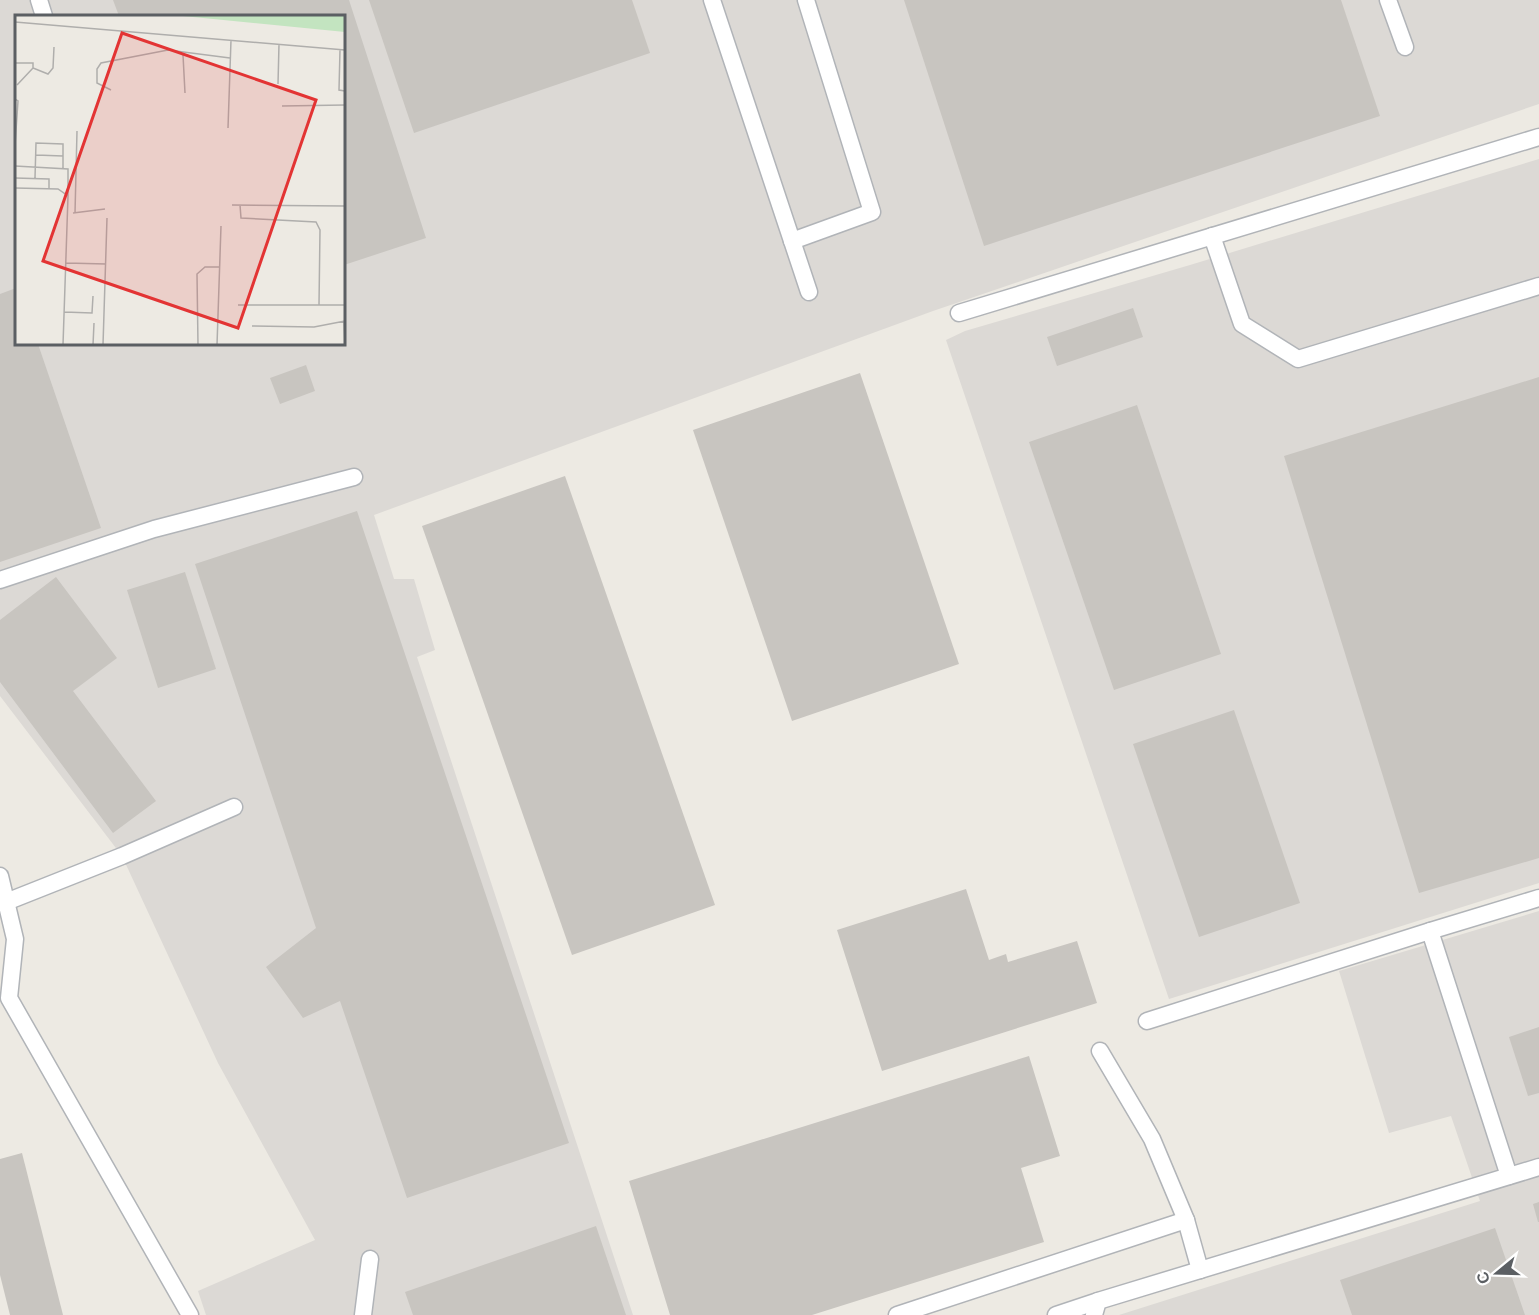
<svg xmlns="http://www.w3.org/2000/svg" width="1539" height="1315" font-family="Arial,sans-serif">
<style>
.industrial{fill:#dcd9d5;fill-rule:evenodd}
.building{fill:#c8c5c0}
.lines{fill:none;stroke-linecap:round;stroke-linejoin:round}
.service-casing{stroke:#b1b4b8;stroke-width:19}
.service{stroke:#fff;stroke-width:16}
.inset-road{fill:none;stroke:#afaeac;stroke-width:1.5}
.view{fill:#e33434;fill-opacity:0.15;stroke:#e33434;stroke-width:3}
.inset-edge{fill:none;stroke:#5b5f63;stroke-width:3}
</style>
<rect width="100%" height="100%" fill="#edeae3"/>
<g class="industrial">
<path d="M0,0H1539V104L933,311L374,515L394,579H414L435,650L417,657L633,1315H206L198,1291L315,1240L218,1063L122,856L0,696ZM16,16H344V344H16Z"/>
<polygon points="1539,159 1539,883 1169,999 946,340 965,331 1190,265"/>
<polygon points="1539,911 1539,1315 1119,1315 1480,1201 1451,1116 1389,1133 1339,971"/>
</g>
<g class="building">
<polygon points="113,0 349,0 426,238 344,265 344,16 119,16"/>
<polygon points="369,0 632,0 650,53 414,133"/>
<polygon points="904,0 1341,0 1380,116 984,246"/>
<polygon points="16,288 16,344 38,344 101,528 0,562 0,294"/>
<polygon points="1133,308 1143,337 1057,366 1047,337"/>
<polygon points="306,365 315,391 280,404 270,378"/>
<polygon points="860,373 959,664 792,721 693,430"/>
<polygon points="1539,377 1539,858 1419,893 1284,456"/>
<polygon points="1137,405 1221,654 1114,690 1029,442"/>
<polygon points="565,476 715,905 572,955 422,526"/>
<polygon points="357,511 569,1143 407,1198 340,1001 303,1018 266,967 316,928 195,564"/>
<polygon points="185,572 216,669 158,688 127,590"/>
<polygon points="56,577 117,658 73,691 156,801 113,833 0,682 0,620"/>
<polygon points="1234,710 1300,903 1199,937 1133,744"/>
<polygon points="966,889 989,960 1006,954 1008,962 1077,941 1097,1003 882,1071 837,930"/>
<polygon points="1539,1027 1539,1093 1528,1096 1509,1037"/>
<polygon points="1029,1056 1060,1156 1021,1168 1044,1242 812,1315 670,1315 629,1181"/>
<polygon points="22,1153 63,1315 10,1315 0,1275 0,1159"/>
<polygon points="1539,1202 1539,1222 1538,1222 1533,1204"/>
<polygon points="596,1226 626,1315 413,1315 405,1292"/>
<polygon points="1495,1228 1525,1315 1352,1315 1340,1280"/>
</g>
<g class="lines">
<defs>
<g id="service">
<polyline points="39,0 44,16"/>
<polyline points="712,0 809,292"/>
<polyline points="1388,0 1405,47"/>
<polyline points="1212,236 1242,324 1298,359 1539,286"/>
<polyline points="792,241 872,212 806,0"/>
<polyline points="959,313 1539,137"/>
<polyline points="0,580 154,529 354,477"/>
<polyline points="0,876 15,939 9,998 190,1315"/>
<polyline points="6,902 122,856 234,807"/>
<polyline points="1430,931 1509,1176"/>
<polyline points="1147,1021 1430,931 1539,898"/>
<polyline points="1100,1051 1152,1139 1186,1220 1200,1270"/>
<polyline points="363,1315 370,1259"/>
<polyline points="897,1315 1186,1220"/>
<polyline points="1056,1315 1098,1301"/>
<polyline points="1094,1315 1098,1301 1539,1167"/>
</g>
</defs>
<use href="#service" class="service-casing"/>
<use href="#service" class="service"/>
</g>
<g transform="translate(15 15)">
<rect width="330" height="330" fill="#edeae3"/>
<path d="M158,0H330V17Z" fill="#c3e4c0"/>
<path class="inset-road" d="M0,7L330,35M325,35L324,75L330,76M168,40L170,78M0,48H18V53L33,59L38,53L39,32M263,69L264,29M2,70L18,53M96,75L82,68V54L86,48L153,35L215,43M0,84L3,86L0,130M267,91L330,90M213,113L216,25M21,140L48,141M0,151L53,154V181M0,163L34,164V174M20,163L21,128L48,129V153M0,173L43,174L53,181L48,330M217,190L330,191M225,190L226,203L301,207L305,215L304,290M58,198L90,194M60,198L62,116M51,248L91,249M223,290H330M49,297L77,298L78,281M329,306L330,330M237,311L299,312L330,306M78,330L79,308M88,330L92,203M183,330L182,259L190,252H205M202,330L206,211"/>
<path class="view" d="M107,18L301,85L223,313L28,246Z"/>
<rect width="330" height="330" class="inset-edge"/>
</g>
<g transform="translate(1497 1273) rotate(251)" stroke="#ffffff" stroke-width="4.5" paint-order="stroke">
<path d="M0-4.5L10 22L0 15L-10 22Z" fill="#5b5f63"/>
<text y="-9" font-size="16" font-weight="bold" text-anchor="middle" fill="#5b5f63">С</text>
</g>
</svg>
